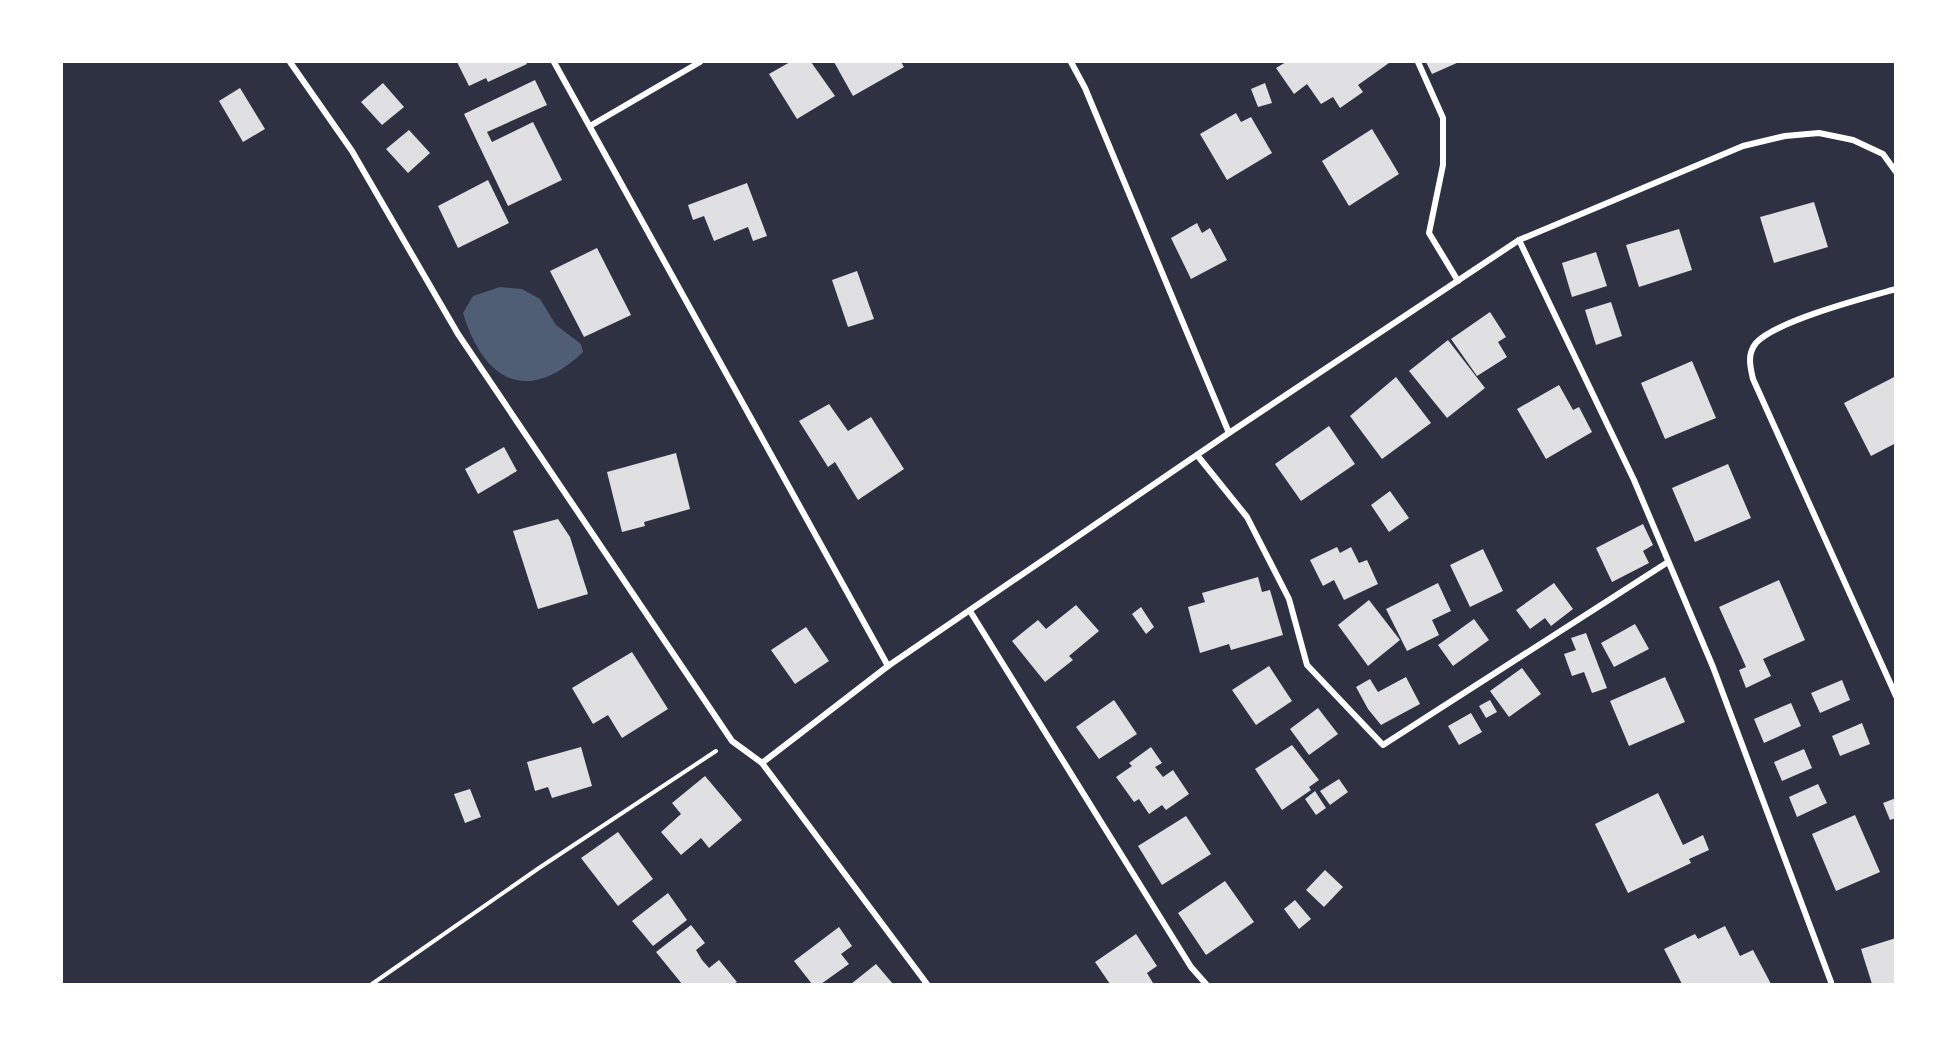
<svg xmlns="http://www.w3.org/2000/svg" width="1957" height="1046" font-family="Georgia,serif">
<style>
.water{fill:#4f5d75}
.building{fill:#e0e0e3}
.lines{fill:none;stroke-linecap:round;stroke-linejoin:round}
.path{stroke:#fff;stroke-width:4}
.minor{stroke:#fff;stroke-width:6}
</style>
<rect width="100%" height="100%" fill="#2d3142"/>
<path class="water" d="M500,287L522,289L540,299L556,325L581,344L583,352C527,406 483,380 463,313L473,296Z"/>
<g class="building">
<polygon points="457,62 526,62 527,64 488,82 486,78 469,86"/>
<polygon points="790,62 811,62 835,96 797,119 769,74"/>
<polygon points="834,62 901,62 904,67 853,96"/>
<polygon points="1286,62 1388,62 1389,63 1358,85 1363,92 1340,108 1333,97 1321,104 1307,84 1294,94 1276,68"/>
<polygon points="1426,62 1459,62 1432,74"/>
<polygon points="535,80 547,105 487,132 492,142 533,122 562,180 508,206 464,114"/>
<polygon points="383,83 404,107 382,125 361,102"/>
<polygon points="1265,83 1272,103 1258,107 1251,89"/>
<polygon points="240,88 265,129 243,142 219,101"/>
<polygon points="1236,113 1241,122 1251,117 1272,153 1227,180 1200,134"/>
<polygon points="1372,129 1399,174 1349,206 1322,161"/>
<polygon points="409,130 430,153 408,173 386,149"/>
<polygon points="488,180 509,223 458,248 438,206"/>
<polygon points="747,183 767,236 753,241 748,227 714,241 704,216 693,220 688,205"/>
<polygon points="1814,202 1828,247 1774,263 1760,217"/>
<polygon points="1197,223 1202,233 1210,228 1227,260 1191,279 1171,238"/>
<polygon points="1679,229 1692,270 1639,287 1626,245"/>
<polygon points="597,248 631,315 584,337 550,271"/>
<polygon points="1596,252 1607,286 1572,297 1562,263"/>
<polygon points="857,271 874,319 848,327 832,280"/>
<polygon points="1611,302 1622,336 1596,345 1585,310"/>
<polygon points="1490,312 1506,337 1498,342 1507,357 1477,376 1451,339"/>
<polygon points="1448,340 1485,388 1447,418 1409,371"/>
<polygon points="1692,361 1716,418 1665,439 1641,383"/>
<polygon points="1896,376 1896,443 1871,456 1844,403"/>
<polygon points="1396,377 1431,423 1382,459 1350,416"/>
<polygon points="1559,385 1573,410 1579,407 1592,432 1546,459 1517,409"/>
<polygon points="829,404 848,431 871,417 904,469 858,500 835,462 828,467 799,421"/>
<polygon points="1329,426 1355,464 1301,501 1275,464"/>
<polygon points="504,447 517,471 478,494 465,469"/>
<polygon points="676,453 690,509 644,522 645,526 622,532 607,472"/>
<polygon points="1728,464 1751,518 1695,542 1672,488"/>
<polygon points="1390,491 1409,518 1389,532 1371,505"/>
<polygon points="558,519 570,537 588,594 538,609 513,531"/>
<polygon points="1643,524 1653,545 1643,551 1649,563 1612,582 1596,548"/>
<polygon points="1337,547 1340,553 1351,547 1359,563 1367,560 1378,584 1344,600 1334,580 1323,586 1310,560"/>
<polygon points="1483,549 1503,591 1470,607 1450,565"/>
<polygon points="1258,577 1262,592 1270,590 1283,635 1231,650 1229,644 1200,653 1188,607 1205,602 1202,593"/>
<polygon points="1779,580 1805,640 1763,659 1771,676 1746,688 1739,670 1746,667 1719,607"/>
<polygon points="1438,583 1451,611 1432,620 1439,635 1407,651 1386,609"/>
<polygon points="1554,583 1573,609 1551,626 1545,618 1530,629 1516,610"/>
<polygon points="1369,600 1400,640 1368,666 1338,625"/>
<polygon points="1076,605 1099,631 1069,656 1073,660 1045,682 1012,641 1038,620 1046,629"/>
<polygon points="1141,607 1154,627 1146,634 1132,614"/>
<polygon points="1474,619 1489,640 1453,666 1438,645"/>
<polygon points="1635,624 1649,649 1614,667 1601,643"/>
<polygon points="806,627 829,661 795,684 771,650"/>
<polygon points="1586,633 1607,688 1592,693 1584,672 1572,676 1564,654 1576,650 1571,638"/>
<polygon points="632,652 668,709 622,738 608,715 593,724 572,688"/>
<polygon points="1269,666 1292,701 1256,725 1232,690"/>
<polygon points="1522,668 1541,694 1509,717 1490,691"/>
<polygon points="1406,677 1420,704 1381,725 1368,709 1356,687 1370,679 1378,692"/>
<polygon points="1665,677 1685,722 1629,746 1610,701"/>
<polygon points="1842,680 1850,700 1820,713 1811,693"/>
<polygon points="1114,700 1137,734 1099,759 1076,727"/>
<polygon points="1490,700 1497,712 1486,718 1479,706"/>
<polygon points="1791,703 1801,726 1764,743 1754,719"/>
<polygon points="1318,708 1338,734 1309,755 1290,729"/>
<polygon points="1471,713 1482,732 1459,745 1448,726"/>
<polygon points="1862,723 1870,744 1840,756 1832,736"/>
<polygon points="1292,745 1319,780 1309,787 1311,790 1282,810 1255,769"/>
<polygon points="581,747 592,786 552,798 548,787 535,791 527,762"/>
<polygon points="1151,747 1162,763 1155,767 1163,777 1173,770 1189,794 1166,810 1162,805 1149,814 1139,799 1134,802 1116,777 1132,766 1129,763"/>
<polygon points="1804,749 1812,768 1782,781 1774,762"/>
<polygon points="705,776 742,820 709,848 701,838 681,855 661,832 681,814 672,803"/>
<polygon points="1339,779 1348,792 1330,805 1320,791"/>
<polygon points="1818,784 1827,803 1797,817 1789,797"/>
<polygon points="470,789 481,817 465,823 454,794"/>
<polygon points="1315,791 1326,808 1316,815 1305,799"/>
<polygon points="1658,793 1683,845 1703,835 1709,850 1689,859 1691,863 1628,893 1595,824"/>
<polygon points="1896,798 1896,818 1890,820 1883,803"/>
<polygon points="1855,815 1880,872 1836,891 1812,834"/>
<polygon points="1186,816 1211,854 1162,885 1138,846"/>
<polygon points="618,832 653,879 618,906 581,858"/>
<polygon points="1325,870 1343,887 1324,907 1306,890"/>
<polygon points="1225,881 1254,922 1206,955 1178,913"/>
<polygon points="668,893 687,920 653,946 632,921"/>
<polygon points="1295,900 1311,919 1299,929 1284,909"/>
<polygon points="691,925 705,943 696,950 702,960 709,968 719,960 737,982 733,984 682,984 656,952"/>
<polygon points="1725,926 1740,956 1753,950 1771,984 1682,984 1664,949 1695,934 1698,939"/>
<polygon points="839,927 852,946 841,954 849,964 821,984 812,984 794,961"/>
<polygon points="1136,934 1157,966 1147,973 1153,983 1110,984 1095,962"/>
<polygon points="1896,938 1896,984 1872,984 1861,949"/>
<polygon points="876,964 893,984 851,984"/>
</g>
<g class="lines">
<polyline class="path" points="372,984 539,868 716,751"/>
<g class="minor">
<polyline points="290,62 352,151 458,334 732,741 762,763 927,984"/>
<polyline points="554,62 888,666"/>
<polyline points="1071,62 1085,88 1229,433"/>
<polyline points="1418,62 1443,118 1443,165 1429,233 1458,281"/>
<polyline points="590,126 700,62"/>
<polyline points="1519,240 1634,480 1713,667 1831,982"/>
<path d="M1896,289C1864,298 1776,321 1756,343C1747,354 1750,366 1753,379L1896,696"/>
<polyline points="1197,455 1247,517 1289,599 1307,665 1383,745 1668,562"/>
<polyline points="970,611 1191,967 1206,984"/>
<polyline points="762,763 888,666 1229,433 1519,240 1743,146 1785,136 1819,133 1853,140 1883,154 1896,172"/>
</g>
</g>
<rect width="1957" height="1046" fill="none" stroke="#ffffff" stroke-width="126"/>
</svg>
